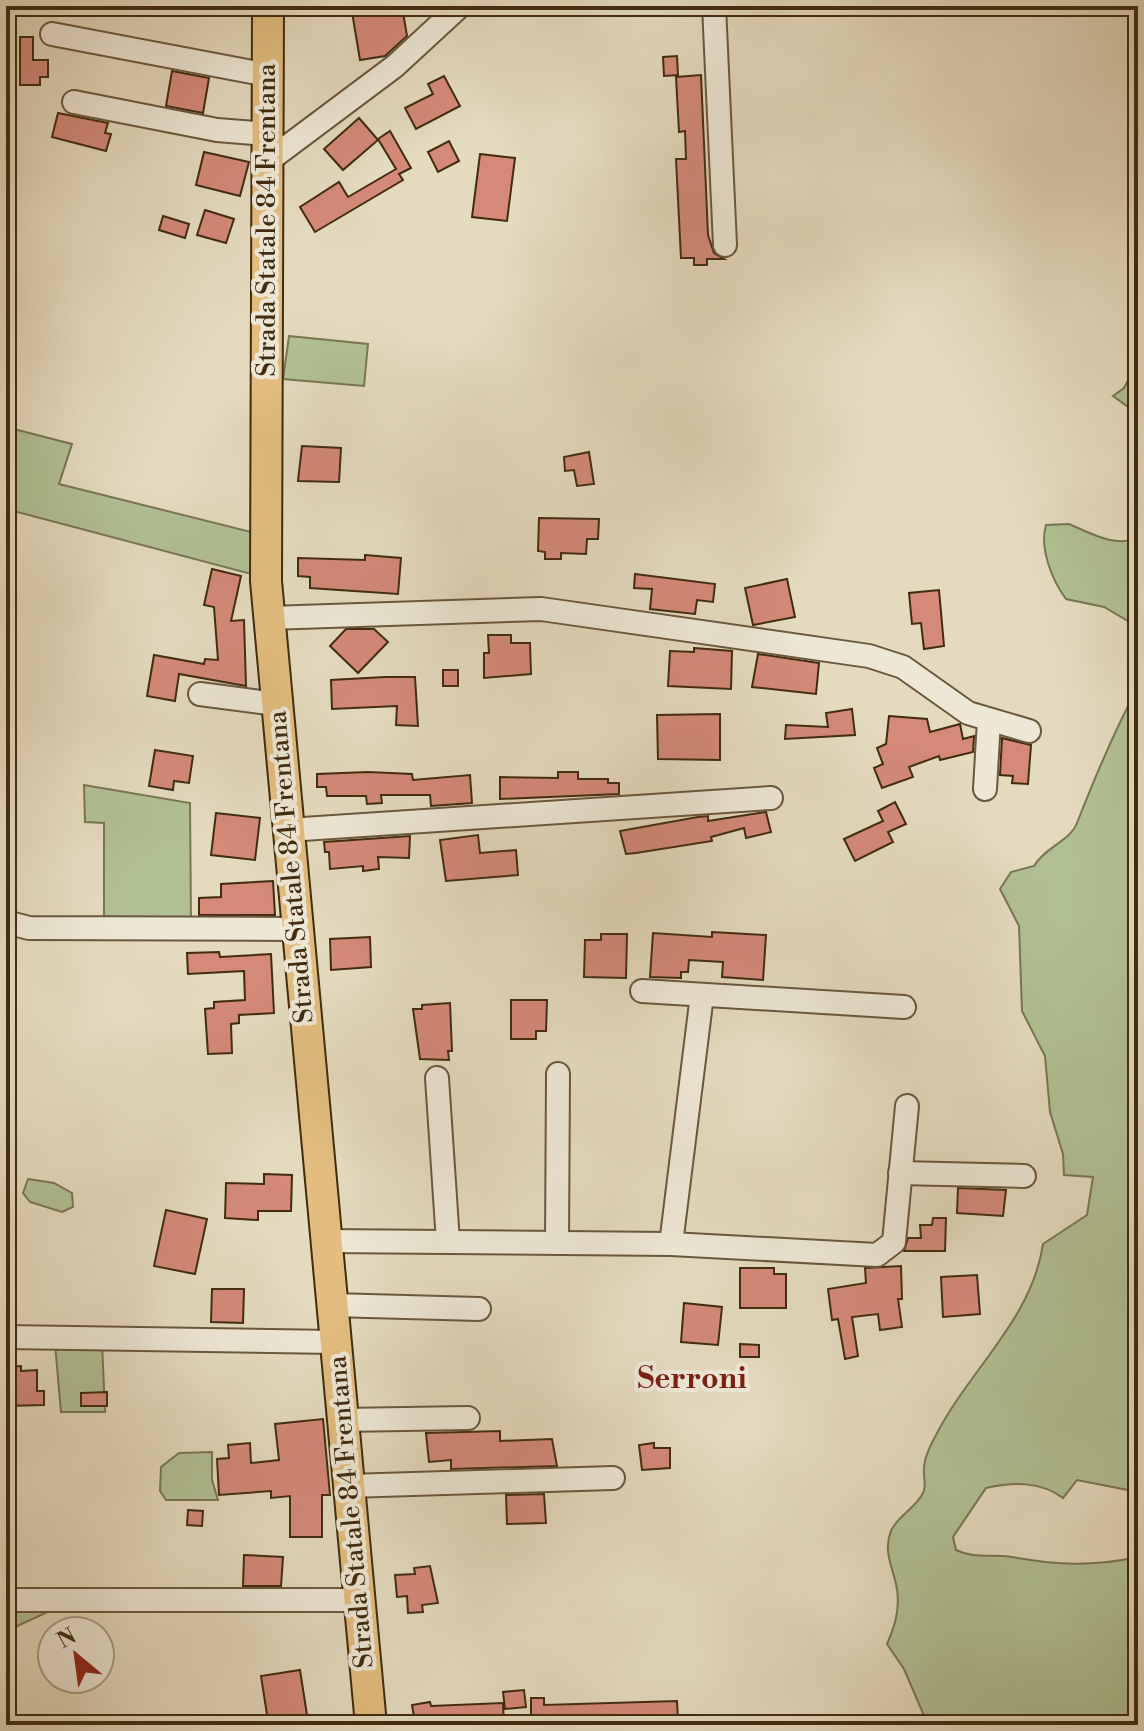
<svg xmlns="http://www.w3.org/2000/svg" width="1144" height="1731" font-family="'Libre Bodoni',serif">
<style>
.green{fill:#b1c094;stroke:#797652;stroke-width:2}
.building{fill:#d48979;stroke:#412c10;stroke-width:2}
.lines{fill:none;stroke-linecap:round;stroke-linejoin:round}
.minor-casing{stroke:#6a583c;stroke-width:26}
.major-casing{stroke:#412c10;stroke-width:34}
.minor{stroke:#ede7d5;stroke-width:22}
.major{stroke:#e2bd7f;stroke-width:30}
.labels{text-anchor:middle;dominant-baseline:central;stroke-width:8;stroke-linejoin:round;paint-order:stroke}
.street-label{font-size:26px;fill:#412c10;stroke:#ede7d5}
.quarter-label{font-size:30px;font-weight:bold;fill:#7a1f14;stroke:#ede7d5}
</style>
<rect width="100%" height="100%" fill="#e4dabe"/>
<filter id="stains"><feTurbulence type="fractalNoise" baseFrequency=".0025" numOctaves="4"/><feColorMatrix values="0 0 0 0 .2 0 0 0 0 .09 0 0 0 0 .02 0 0 0 .5 -.17"/></filter>
<radialGradient id="worn" r=".72"><stop offset=".6" stop-color="#630" stop-opacity="0"/><stop offset="1" stop-color="#630" stop-opacity=".3"/></radialGradient>
<g class="green">
<polygon points="289,336 368,344 364,386 283,379"/>
<polygon points="1138,361 1138,414 1113,396 1124,388"/>
<polygon points="6,427 72,444 59,484 259,534 259,576 6,509"/>
<path d="M1069,524C1088,532 1119,550 1138,536V627L1104,607L1066,599C1052,580 1039,548 1046,525Z"/>
<path d="M1138,687V1492L1077,1480L1063,1498C1040,1481 1013,1482 986,1488L953,1537L956,1550C974,1559 992,1554 1012,1557C1058,1565 1091,1567 1138,1557V1725H928L904,1669L887,1644C896,1625 901,1605 896,1584C892,1566 883,1550 891,1531C898,1515 916,1508 923,1493C927,1485 923,1478 924,1469C924,1458 931,1444 936,1435C970,1369 1032,1319 1043,1244L1087,1215L1093,1177L1064,1175L1063,1154L1050,1112L1045,1056L1022,1011L1019,926L1000,889L1011,872L1034,866C1044,848 1070,841 1077,823C1095,777 1114,731 1138,687Z"/>
<polygon points="84,785 190,803 191,924 104,923 104,823 85,822"/>
<polygon points="28,1179 54,1183 72,1193 73,1207 62,1212 30,1202 23,1193"/>
<polygon points="102,1342 105,1412 61,1412 55,1344"/>
<polygon points="212,1452 212,1480 218,1500 166,1500 160,1491 161,1467 179,1453"/>
<polygon points="6,1581 23,1605 63,1605 19,1625 6,1635"/>
</g>
<g class="building">
<polygon points="351,6 402,6 407,36 385,56 360,60"/>
<polygon points="20,37 33,37 33,60 48,60 48,77 40,77 40,85 20,85"/>
<polygon points="677,56 678,75 664,76 663,57"/>
<polygon points="172,71 209,78 203,113 166,106"/>
<polygon points="701,75 708,235 714,253 724,259 707,259 707,265 694,265 694,258 681,258 676,159 686,159 685,131 679,132 676,77"/>
<polygon points="444,76 460,106 416,129 405,108 433,94 428,84"/>
<polygon points="58,113 108,123 105,133 111,134 106,151 52,137"/>
<polygon points="359,118 378,140 343,170 324,149"/>
<polygon points="390,131 411,168 399,174 403,180 315,232 300,207 339,182 348,197 396,169 378,139"/>
<polygon points="449,141 459,161 438,172 428,152"/>
<polygon points="204,152 249,162 240,196 196,185"/>
<polygon points="480,154 515,158 507,221 472,217"/>
<polygon points="205,210 234,219 226,243 197,235"/>
<polygon points="163,216 189,224 185,238 159,230"/>
<polygon points="302,446 341,448 339,482 298,481"/>
<polygon points="589,452 594,484 577,486 574,470 565,471 564,457"/>
<polygon points="539,518 599,519 598,539 587,539 586,554 561,553 561,559 545,559 545,552 538,551"/>
<polygon points="365,555 401,558 398,594 310,588 310,577 298,576 298,558 365,560"/>
<polygon points="212,569 241,576 231,621 244,620 246,686 179,674 175,701 147,696 154,655 204,664 205,659 218,660 214,607 204,605"/>
<polygon points="635,574 715,584 713,602 697,600 695,614 650,609 652,589 634,588"/>
<polygon points="787,579 795,617 753,625 745,588"/>
<polygon points="939,590 944,646 924,649 921,623 912,624 909,593"/>
<polygon points="346,629 374,629 388,642 358,673 330,646"/>
<polygon points="488,635 511,635 511,643 530,643 531,674 484,678 484,653 489,653"/>
<polygon points="694,648 732,651 731,689 668,686 670,651 694,652"/>
<polygon points="758,654 819,663 816,694 752,687"/>
<rect x="443" y="670" width="15" height="16"/>
<polygon points="385,677 415,677 418,726 396,725 397,706 332,709 331,680"/>
<polygon points="852,709 855,735 785,739 786,725 828,727 826,713"/>
<polygon points="720,714 720,760 658,759 657,715"/>
<polygon points="889,716 927,719 930,732 960,724 963,739 974,736 973,752 940,760 939,756 909,767 913,777 882,788 874,768 883,764 877,748 886,744"/>
<polygon points="1002,738 1031,745 1028,784 1012,783 1013,776 1000,775"/>
<polygon points="155,750 193,756 189,783 174,781 173,790 149,786"/>
<polygon points="368,772 412,774 413,780 470,775 472,803 431,806 430,795 381,795 382,803 367,804 366,796 327,796 326,787 317,787 317,774"/>
<polygon points="558,772 578,772 578,779 608,779 608,783 619,783 619,794 500,799 500,777 558,778"/>
<polygon points="895,802 906,824 888,832 893,842 855,861 844,839 883,821 878,811"/>
<polygon points="766,812 771,832 746,838 744,828 711,837 712,841 636,853 626,854 620,831 698,817 708,816 708,821"/>
<polygon points="216,813 260,818 255,860 211,855"/>
<polygon points="478,835 480,853 516,850 518,875 446,881 440,840"/>
<polygon points="410,836 409,858 378,857 379,869 363,871 363,866 330,869 329,852 325,852 324,842"/>
<polygon points="273,881 275,915 199,915 199,898 221,897 221,884"/>
<polygon points="712,932 766,935 763,980 722,977 723,962 689,960 688,972 681,972 681,978 650,977 653,933 712,937"/>
<polygon points="601,934 627,934 626,978 584,977 585,940 601,940"/>
<polygon points="370,937 371,967 331,970 330,939"/>
<polygon points="219,952 220,957 271,954 274,1013 239,1015 239,1023 231,1024 232,1053 208,1054 205,1009 214,1008 214,1002 245,1000 244,971 188,974 187,953"/>
<polygon points="511,1000 547,1000 546,1031 536,1031 536,1039 511,1039"/>
<polygon points="450,1003 452,1051 448,1051 449,1060 420,1059 413,1009 422,1009 422,1005"/>
<polygon points="264,1174 292,1175 291,1211 258,1211 258,1220 225,1218 226,1183 264,1184"/>
<polygon points="958,1188 1006,1190 1003,1216 957,1213"/>
<polygon points="166,1210 207,1219 195,1274 154,1266"/>
<polygon points="933,1218 946,1218 945,1251 904,1251 908,1238 921,1238 920,1225 932,1225"/>
<polygon points="901,1266 902,1299 898,1299 902,1327 880,1330 878,1314 852,1317 858,1356 845,1359 838,1319 832,1320 828,1289 866,1283 865,1268"/>
<polygon points="740,1268 774,1268 774,1274 786,1274 786,1308 740,1308"/>
<polygon points="977,1275 980,1314 943,1317 941,1277"/>
<polygon points="212,1289 244,1289 243,1323 211,1322"/>
<polygon points="684,1303 722,1307 718,1345 681,1342"/>
<polygon points="740,1344 759,1345 759,1357 740,1357"/>
<polygon points="21,1366 21,1371 37,1370 37,1391 44,1391 44,1405 6,1406 6,1367"/>
<polygon points="107,1392 107,1406 81,1406 81,1393"/>
<polygon points="323,1419 330,1495 322,1495 322,1537 290,1537 290,1496 271,1498 271,1491 219,1495 217,1459 229,1458 228,1445 250,1443 251,1463 279,1460 275,1424"/>
<polygon points="500,1431 500,1441 552,1439 557,1466 451,1469 451,1460 429,1462 426,1433"/>
<polygon points="654,1443 654,1448 670,1448 670,1468 642,1470 639,1445"/>
<polygon points="544,1494 546,1523 507,1524 506,1495"/>
<polygon points="188,1510 203,1511 202,1526 187,1525"/>
<polygon points="244,1555 283,1557 281,1586 243,1586"/>
<polygon points="430,1566 438,1603 422,1605 423,1612 408,1613 407,1596 397,1597 395,1575 415,1574 414,1568"/>
<polygon points="300,1670 307,1715 268,1721 261,1676"/>
<polygon points="524,1690 526,1707 505,1709 503,1692"/>
<polygon points="531,1698 544,1698 544,1705 677,1701 678,1720 629,1721 629,1725 548,1725 548,1718 531,1719"/>
<polygon points="430,1702 431,1706 503,1703 504,1725 436,1725 436,1720 415,1723 412,1705"/>
</g>
<g class="lines">
<defs>
<g id="minor">
<polyline points="714,6 725,245"/>
<polyline points="52,34 268,75"/>
<polyline points="74,102 217,130 267,134"/>
<polyline points="268,161 395,66 460,6"/>
<polyline points="269,618 541,609 869,656 903,667 968,713 1029,731"/>
<polyline points="200,694 276,704"/>
<polyline points="985,789 989,720"/>
<polyline points="288,830 771,798"/>
<polyline points="6,922 29,928 296,929"/>
<polyline points="642,991 904,1007"/>
<polyline points="437,1078 448,1242"/>
<polyline points="900,1173 1024,1176"/>
<polyline points="325,1241 671,1244 877,1255 894,1242 907,1106"/>
<polyline points="557,1243 558,1074"/>
<polyline points="671,1244 702,995"/>
<polyline points="331,1305 479,1309"/>
<polyline points="6,1337 335,1342"/>
<polyline points="342,1420 468,1418"/>
<polyline points="348,1486 613,1478"/>
<polyline points="6,1600 359,1600"/>
</g>
<polyline id="major" points="268,6 266,581 371,1725"/>
</defs>
<use href="#minor" class="minor-casing"/>
<use href="#major" class="major-casing"/>
<use href="#minor" class="minor"/>
<use href="#major" class="major"/>
</g>
<g class="labels">
<g class="street-label">
<text transform="translate(267 220) rotate(-90)">Strada Statale 84 Frentana</text>
<text transform="translate(291 867) rotate(-95)">Strada Statale 84 Frentana</text>
<text transform="translate(351 1512) rotate(-95)">Strada Statale 84 Frentana</text>
</g>
<g class="quarter-label">
<text x="692" y="1379">Serroni</text>
</g>
</g>
<rect width="1144" height="1731" fill="none" stroke="#e4dabe" stroke-width="32"/>
<rect x="8" y="8" width="1128" height="1715" fill="none" stroke="#412c10" stroke-width="4"/>
<rect x="16" y="16" width="1112" height="1699" fill="none" stroke="#412c10" stroke-width="2"/>
<g transform="translate(76 1655) rotate(331)"><circle r="38" fill="#ede7d5" stroke="#a89c86" stroke-width="2"/>
<path d="M0-6L14 30L0 20L-14 30Z" fill="#8f2418"/>
<text y="-12" font-size="22" font-weight="bold" text-anchor="middle" fill="#412c10">N</text>
</g>
<rect width="100%" height="100%" filter="url(#stains)"/>
<rect width="100%" height="100%" fill="url(#worn)"/>
</svg>
